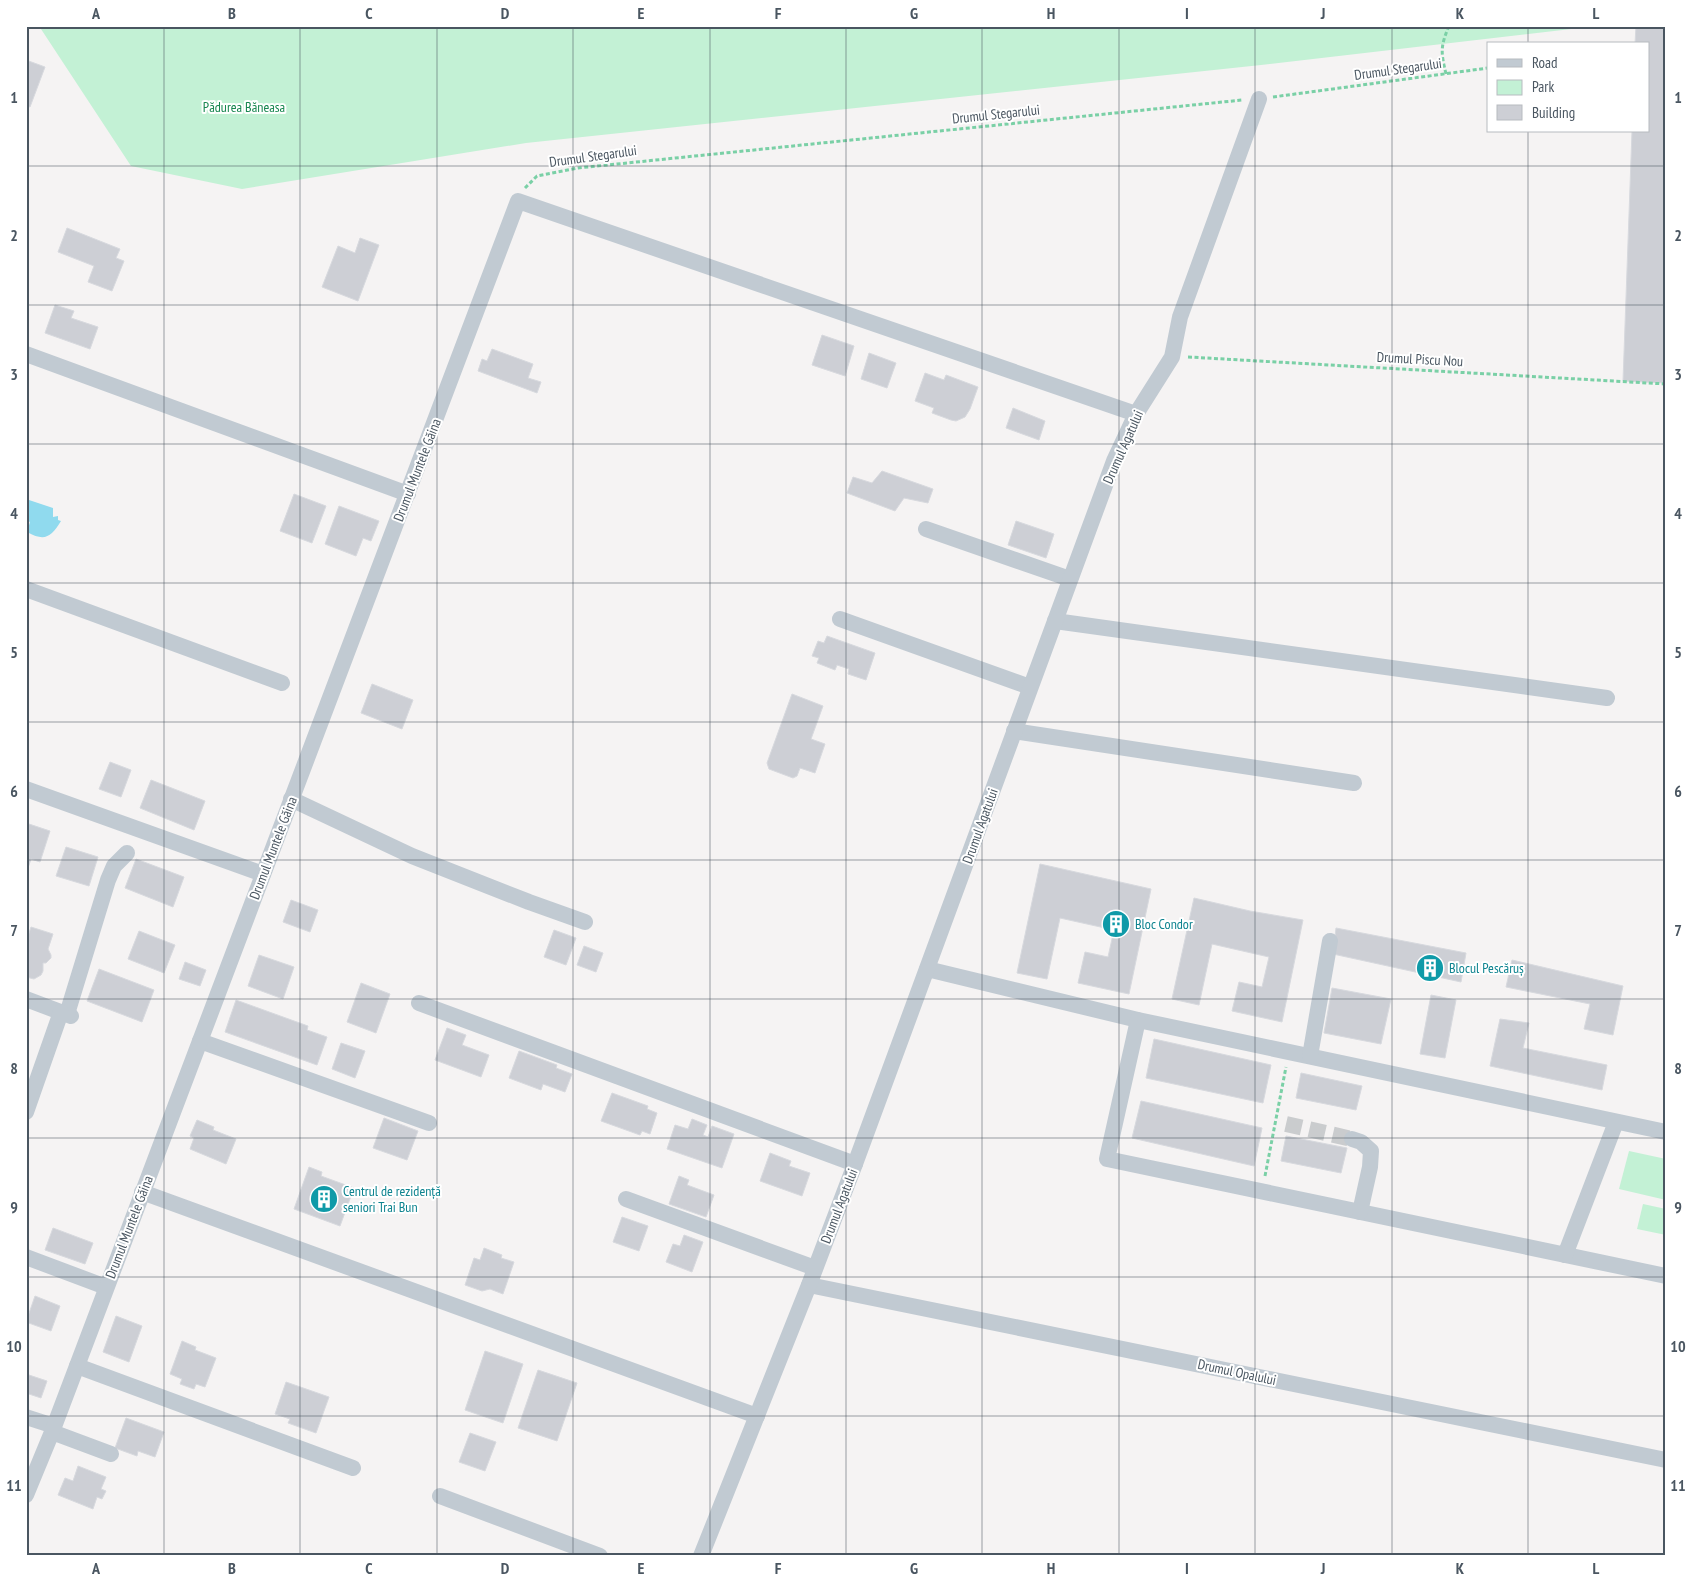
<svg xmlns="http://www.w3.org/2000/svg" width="1692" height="1582" font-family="'PT Sans Narrow',sans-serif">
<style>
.green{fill:#c3f1d5}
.water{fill:#90daee}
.building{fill:#cdcfd5;stroke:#d7d9de}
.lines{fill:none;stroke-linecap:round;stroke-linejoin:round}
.minor-tunnel{stroke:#caccce;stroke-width:16;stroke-dasharray:16 8;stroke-linecap:butt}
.path{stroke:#7ad0a6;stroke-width:3;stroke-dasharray:4 2.5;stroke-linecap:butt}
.minor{stroke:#c1cad2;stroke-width:16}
.grid{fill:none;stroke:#4a5661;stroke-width:1;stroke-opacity:0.55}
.labels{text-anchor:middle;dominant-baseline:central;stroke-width:4;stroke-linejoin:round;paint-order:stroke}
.street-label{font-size:14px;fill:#4a5661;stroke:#fff}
.park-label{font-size:14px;fill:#17864f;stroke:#fff}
.culture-label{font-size:14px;fill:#0d838f;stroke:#fff;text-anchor:start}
.neatline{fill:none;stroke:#4a5661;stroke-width:2}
.grid-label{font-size:16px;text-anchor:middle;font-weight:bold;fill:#4a5661}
</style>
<rect width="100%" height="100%" fill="#f5f3f3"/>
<g class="green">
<polygon points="39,26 1597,26 1261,65 526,143 242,189 131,166"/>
<polygon points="1629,1151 1666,1159 1666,1200 1619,1189"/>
<polygon points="1643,1204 1666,1209 1666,1235 1637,1229"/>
</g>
<path class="water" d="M26,499L53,508V517L58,516V520L61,521C51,537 45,542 27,532L30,522L26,520Z"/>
<g class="building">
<polygon points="1636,26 1666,26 1666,383 1623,381 1632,131 1648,131 1648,44 1635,44"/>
<polygon points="26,60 45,67 30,107 26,106"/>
<polygon points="67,228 120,249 116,258 124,261 112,291 88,282 94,266 58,252"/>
<polygon points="360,238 379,245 358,301 322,287 338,246 355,253"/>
<polygon points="55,305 74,311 71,318 98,327 90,349 45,333"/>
<polygon points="822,335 854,346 845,376 812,365"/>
<polygon points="492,349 533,364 528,378 541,382 537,393 478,371 482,359 487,361"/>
<polygon points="869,353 896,363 887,388 861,379"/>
<polygon points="925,373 944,380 946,375 978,387 970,409 965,417 956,421 951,420 932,413 934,408 915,401"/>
<polygon points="1013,408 1045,421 1039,440 1006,428"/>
<polygon points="882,471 933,489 928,503 904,498 895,511 847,493 853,477 872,483"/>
<polygon points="294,494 326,506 312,543 280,531"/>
<polygon points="339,506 379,521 371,541 363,538 356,556 325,544"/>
<polygon points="1016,521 1054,534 1046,558 1008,545"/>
<polygon points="827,636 875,653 866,680 848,674 849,669 837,665 835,670 817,663 819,658 812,656 818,641 824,643"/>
<polygon points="372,684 413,700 402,729 361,713"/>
<polygon points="792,694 823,706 811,739 825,744 815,773 800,768 797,776 793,778 769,769 767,763"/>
<polygon points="110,762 131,770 121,797 99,789"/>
<polygon points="151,780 205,801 194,830 140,808"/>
<polygon points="26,823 50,831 40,862 31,859 26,874"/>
<polygon points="66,847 98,857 89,886 56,876"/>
<polygon points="136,859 184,877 173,907 125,888"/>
<polygon points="1040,864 1151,889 1129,994 1078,983 1085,952 1108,957 1114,930 1060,918 1047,979 1017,973"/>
<polygon points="1194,898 1250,911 1303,920 1282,1022 1232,1011 1239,982 1262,987 1269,957 1212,944 1199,1005 1172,999"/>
<polygon points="291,900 318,910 310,932 283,922"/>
<polygon points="31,927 53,934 48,949 51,955 51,958 46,963 43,963 43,971 41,975 34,979 26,977 26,942"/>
<polygon points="1336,928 1466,953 1461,982 1333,954"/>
<polygon points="554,930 576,938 566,965 544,957"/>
<polygon points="139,931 175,945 164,973 128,959"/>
<polygon points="584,946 603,953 596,972 577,965"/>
<polygon points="259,955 294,967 283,999 248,986"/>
<polygon points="1512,960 1623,986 1613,1035 1584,1029 1590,1004 1506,987"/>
<polygon points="185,962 206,970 200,986 179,979"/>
<polygon points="99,969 154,990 142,1022 87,1001"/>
<polygon points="361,983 390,994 376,1033 347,1022"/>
<polygon points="1332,988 1391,999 1381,1044 1324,1033"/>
<polygon points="1431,995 1456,1000 1445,1058 1420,1054"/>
<polygon points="236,1000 308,1026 307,1030 327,1037 317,1065 225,1032"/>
<polygon points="1500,1019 1529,1023 1523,1048 1607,1065 1602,1090 1490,1066"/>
<polygon points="447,1028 466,1035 462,1045 489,1055 481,1077 435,1060"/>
<polygon points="1154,1039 1271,1065 1263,1103 1146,1078"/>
<polygon points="341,1043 365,1051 355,1078 332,1069"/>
<polygon points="519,1051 557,1065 556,1068 572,1074 565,1092 543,1084 541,1090 509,1078"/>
<polygon points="1301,1073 1362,1086 1356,1110 1296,1098"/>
<polygon points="612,1093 648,1106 647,1109 657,1113 650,1134 642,1131 640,1135 601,1121"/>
<polygon points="1141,1101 1262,1128 1254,1166 1132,1138"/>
<polygon points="384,1118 418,1131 407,1160 373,1148"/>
<polygon points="692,1119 707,1125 703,1135 708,1137 712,1126 734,1134 722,1168 667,1149 675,1125 688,1129"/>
<polygon points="197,1120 214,1127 213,1130 236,1139 226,1164 190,1149 194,1138 190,1136"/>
<polygon points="1286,1136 1347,1148 1341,1173 1281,1161"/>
<polygon points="770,1153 791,1161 789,1166 810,1173 802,1196 760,1181"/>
<polygon points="309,1167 322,1172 321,1176 354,1188 340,1226 294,1209"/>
<polygon points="679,1176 689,1180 687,1185 714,1195 706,1217 669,1204"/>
<polygon points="622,1217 648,1226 639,1251 613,1242"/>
<polygon points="53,1228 93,1243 85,1264 45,1250"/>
<polygon points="684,1235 703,1242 692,1272 666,1262 673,1244 680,1246"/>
<polygon points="484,1248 502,1255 501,1258 514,1262 503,1294 490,1289 482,1291 465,1285 474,1258 480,1260"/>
<polygon points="35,1296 60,1306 51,1331 26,1322"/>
<polygon points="116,1316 142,1326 129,1362 103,1352"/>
<polygon points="182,1341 196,1347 195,1350 216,1358 205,1387 196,1384 194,1389 180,1384 182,1379 170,1374"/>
<polygon points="485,1351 523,1364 503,1423 465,1410"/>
<polygon points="538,1370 577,1383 557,1441 518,1428"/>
<polygon points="26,1374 47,1381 41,1398 26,1393"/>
<polygon points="286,1382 329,1397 316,1433 288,1423 290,1419 275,1414"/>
<polygon points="126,1418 164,1432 155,1457 138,1451 137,1456 115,1448"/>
<polygon points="470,1433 496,1442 485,1471 459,1462"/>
<polygon points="78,1466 106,1477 101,1489 106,1491 102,1499 97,1497 93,1509 58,1495 65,1478 73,1481"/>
</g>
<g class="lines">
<polyline class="minor-tunnel" points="1286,1124 1352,1139"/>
<g class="path">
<path d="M1446,74C1441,53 1440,47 1449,26"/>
<polyline points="1273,97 1488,68"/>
<polyline points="525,188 537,176 578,168 1242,100"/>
<polyline points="1188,357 1666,384"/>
<polyline points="1265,1176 1286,1067"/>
</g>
<g class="minor">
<polyline points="26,354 408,494"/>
<polyline points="926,529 1070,579"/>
<polyline points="26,589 282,683"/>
<polyline points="840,619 1030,687"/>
<polyline points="1055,621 1607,698"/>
<polyline points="1014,731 1354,783"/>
<polyline points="26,789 263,874"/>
<polyline points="291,799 412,856 529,902 585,922"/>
<polyline points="927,969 1138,1020 1666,1132"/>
<polyline points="26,999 71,1016"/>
<polyline points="419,1003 855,1164"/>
<polyline points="67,1014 108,880 114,866 127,853"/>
<polyline points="1138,1020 1107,1159 1666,1276"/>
<polyline points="200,1041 429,1123"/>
<polyline points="1310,1056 1330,941"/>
<polyline points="26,1112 61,1012"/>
<polyline points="1352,1139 1361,1142 1371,1151 1370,1167 1360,1212"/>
<polyline points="142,1192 757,1416"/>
<polyline points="626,1199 815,1268"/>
<polyline points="1565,1255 1616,1122"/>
<polyline points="26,1257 106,1287"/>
<polyline points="809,1285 1666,1460"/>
<polyline points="77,1366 353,1468"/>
<polyline points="26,1417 54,1426"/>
<polyline points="52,1432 111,1454"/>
<polyline points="26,1495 52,1432 518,201 1136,414"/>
<polyline points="440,1496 600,1556"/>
<polyline points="701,1556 809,1285 855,1164 1114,461 1136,414 1172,357 1180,317 1259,99"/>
</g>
</g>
<path class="grid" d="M164,26V1556M300,26V1556M437,26V1556M573,26V1556M710,26V1556M846,26V1556M982,26V1556M1119,26V1556M1255,26V1556M1392,26V1556M1528,26V44M1528,131V1556M26,166H1666M26,305H1666M26,444H1666M26,583H1666M26,722H1666M26,860H1666M26,999H1666M26,1138H1666M26,1277H1666M26,1416H1666"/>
<defs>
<symbol id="building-disc" viewBox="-11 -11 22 22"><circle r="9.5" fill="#0f9aa8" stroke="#fff"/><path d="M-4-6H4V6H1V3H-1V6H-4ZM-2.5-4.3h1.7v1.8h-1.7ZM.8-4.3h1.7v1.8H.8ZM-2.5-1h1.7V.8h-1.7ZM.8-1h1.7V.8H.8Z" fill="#fff"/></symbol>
</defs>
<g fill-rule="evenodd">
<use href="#building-disc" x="1100" y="908" width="32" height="32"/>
<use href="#building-disc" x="1414" y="952" width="32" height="32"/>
<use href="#building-disc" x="308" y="1183" width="32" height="32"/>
</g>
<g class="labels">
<g class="street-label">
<text transform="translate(1398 69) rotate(-8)">Drumul Stegarului</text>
<text transform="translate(996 114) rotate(-6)">Drumul Stegarului</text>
<text transform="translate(593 156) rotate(-8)">Drumul Stegarului</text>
<text transform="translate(1420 359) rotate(3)">Drumul Piscu Nou</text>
<text transform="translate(1123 447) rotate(-66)">Drumul Agatului</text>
<text transform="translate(417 470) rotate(-69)">Drumul Muntele Găina</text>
<text transform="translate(980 826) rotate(-70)">Drumul Agatului</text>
<text transform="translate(273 848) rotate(-69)">Drumul Muntele Găina</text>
<text transform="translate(839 1206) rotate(-69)">Drumul Agatului</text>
<text transform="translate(129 1227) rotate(-69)">Drumul Muntele Găina</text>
<text transform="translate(1237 1372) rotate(12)">Drumul Opalului</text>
</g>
<g class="park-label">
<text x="244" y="107">Pădurea Băneasa</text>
</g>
<g class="culture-label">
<text x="1135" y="924">Bloc Condor</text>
<text x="1449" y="968">Blocul Pescăruș</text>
<text x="343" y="1191">Centrul de rezidență<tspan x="343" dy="16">seniori Trai Bun</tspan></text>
</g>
</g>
<rect width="1692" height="1582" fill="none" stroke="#ffffff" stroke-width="55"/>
<rect x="1487" y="42" width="162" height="90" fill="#ffffff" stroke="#b7bbc0"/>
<rect x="1497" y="59" width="25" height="8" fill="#c1cad2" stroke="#b7bbc0"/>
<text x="1532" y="68" font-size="15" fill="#4a5661">Road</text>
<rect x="1497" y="80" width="25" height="15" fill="#c3f1d5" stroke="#b7bbc0"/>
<text x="1532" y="92" font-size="15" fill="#4a5661">Park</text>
<rect x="1497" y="105" width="25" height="15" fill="#cdcfd5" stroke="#b7bbc0"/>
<text x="1532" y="118" font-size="15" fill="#4a5661">Building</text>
<rect x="28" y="28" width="1636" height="1526" class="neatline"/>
<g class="grid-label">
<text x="96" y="19">A</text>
<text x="232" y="19">B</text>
<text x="369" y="19">C</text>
<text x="505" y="19">D</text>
<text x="641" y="19">E</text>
<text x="778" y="19">F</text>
<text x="914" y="19">G</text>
<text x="1051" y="19">H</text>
<text x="1187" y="19">I</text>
<text x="1323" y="19">J</text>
<text x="1460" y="19">K</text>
<text x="1596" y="19">L</text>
<text x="14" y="103">1</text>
<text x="1678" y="103">1</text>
<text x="14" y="241">2</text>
<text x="1678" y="241">2</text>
<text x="14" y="380">3</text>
<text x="1678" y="380">3</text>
<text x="14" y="519">4</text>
<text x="1678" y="519">4</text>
<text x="14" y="658">5</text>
<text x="1678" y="658">5</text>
<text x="14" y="797">6</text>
<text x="1678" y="797">6</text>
<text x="14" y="936">7</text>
<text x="1678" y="936">7</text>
<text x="14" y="1074">8</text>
<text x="1678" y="1074">8</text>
<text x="14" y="1213">9</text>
<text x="1678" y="1213">9</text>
<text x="14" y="1352">10</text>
<text x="1678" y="1352">10</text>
<text x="14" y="1491">11</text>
<text x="1678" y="1491">11</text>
<text x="96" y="1574">A</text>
<text x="232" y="1574">B</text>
<text x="369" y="1574">C</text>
<text x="505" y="1574">D</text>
<text x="641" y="1574">E</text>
<text x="778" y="1574">F</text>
<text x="914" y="1574">G</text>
<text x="1051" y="1574">H</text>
<text x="1187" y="1574">I</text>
<text x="1323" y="1574">J</text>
<text x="1460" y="1574">K</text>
<text x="1596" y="1574">L</text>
</g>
</svg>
